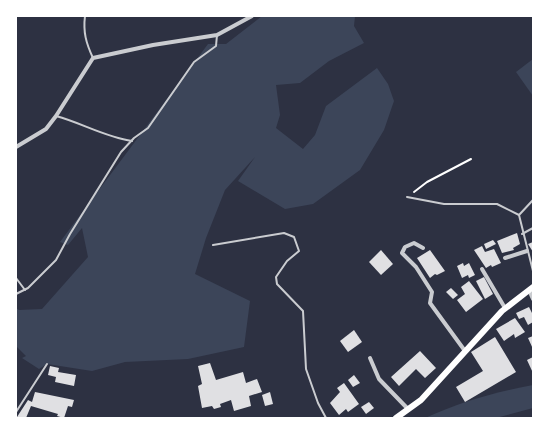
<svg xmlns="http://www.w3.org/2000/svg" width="549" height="434" font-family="'Varela Round',sans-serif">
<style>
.green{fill:#3c4559}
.building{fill:#e0e0e3}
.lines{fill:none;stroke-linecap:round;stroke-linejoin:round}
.path{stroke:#fff;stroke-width:2}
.service{stroke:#caccd0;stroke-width:2}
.minor{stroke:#caccd0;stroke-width:4}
.secondary{stroke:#fff;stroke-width:6}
</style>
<rect width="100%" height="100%" fill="#2d3142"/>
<g class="green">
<polygon points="262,16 355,16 354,26 364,43 329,61 300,83 276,85 280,115 276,128 303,149 315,135 326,106 377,68 388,84 394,101 384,130 360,170 313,204 285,209 238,181 255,157 225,190 206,238 195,274 250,301 244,347 188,359 125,362 92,371 47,364 39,369 22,358 26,356 16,346 16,308 19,310 42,309 88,257 82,228 68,245 60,242 208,44 226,44"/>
<polygon points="533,59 533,96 516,72"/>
<path d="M533,385V408L496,418H425C460,402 495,392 533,385Z"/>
</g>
<g class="building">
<polygon points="517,233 520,244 513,248 514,250 502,253 497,241"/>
<polygon points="493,240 496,244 486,249 484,244"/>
<polygon points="533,242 533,252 528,244"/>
<polygon points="482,246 485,252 494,249 501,263 492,267 491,265 486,268 474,250"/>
<polygon points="381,250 393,264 381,275 369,262"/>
<polygon points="430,250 445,271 437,275 435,274 430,278 417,258"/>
<polygon points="463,263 464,266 469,263 475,275 469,278 468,275 462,278 457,266"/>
<polygon points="484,277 493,294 485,299 476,281"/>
<polygon points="469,281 483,299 466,312 457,300 465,294 461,287"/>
<polygon points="451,288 458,295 453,299 446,292"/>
<polygon points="529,307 533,315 533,322 528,325 524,317 519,319 516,313"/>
<polygon points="515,318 525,332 515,338 514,334 504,341 496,329"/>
<polygon points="354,330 362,342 348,352 340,341"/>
<polygon points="533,336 533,349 528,338"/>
<polygon points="495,337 516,372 465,402 456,387 483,371 471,352"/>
<polygon points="420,351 436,368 425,378 416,369 399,386 391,377"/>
<polygon points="533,357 533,373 527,360"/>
<polygon points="210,363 216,380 243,372 246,383 257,379 262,392 249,396 251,406 234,411 231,400 220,404 221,407 214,409 212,406 202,408 198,386 202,384 198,366"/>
<polygon points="50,366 59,368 58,372 76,375 74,386 55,382 56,377 48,375"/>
<polygon points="354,375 360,383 353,387 348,380"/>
<polygon points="344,383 359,404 348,412 346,409 339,415 330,403 340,392 337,388"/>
<polygon points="35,392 74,400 72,407 68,406 64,418 57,416 58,414 31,406 26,418 17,417 28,400 32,402"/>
<polygon points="270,392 273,404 265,406 262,395"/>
<polygon points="369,402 374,408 366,414 361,407"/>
</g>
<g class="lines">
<polyline class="path" points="414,192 427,182 471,159"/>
<g class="service">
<path d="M85,16C83,32 86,43 93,58"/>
<path d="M56,116C82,123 105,137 132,141"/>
<polyline points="407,197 444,204 497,204 519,215 533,271"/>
<polyline points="519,215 533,200"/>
<polyline points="522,234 533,228"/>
<polyline points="213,245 284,233 294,237 299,251 287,261 276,277 277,284 303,311 306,369 318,403 326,418"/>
<polyline points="16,278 25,290"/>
<polyline points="16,294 28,288 56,260 70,234 121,152 134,138 148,128 194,62 216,46 217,35"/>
<polyline points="16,412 47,364"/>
</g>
<g class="minor">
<polyline points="16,147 46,129 56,116 93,58 153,45 217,35 252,16"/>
<polyline points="423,248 414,243 405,247 402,253 416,267 432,292 430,303 465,351"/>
<polyline points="505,258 527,251"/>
<polyline points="482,269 505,308"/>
<polyline points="529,290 533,299"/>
<polyline points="370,358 379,379 408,409"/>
</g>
<polyline class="secondary" points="396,418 421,400 502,311 533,287"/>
</g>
<rect width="549" height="434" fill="none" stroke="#ffffff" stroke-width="34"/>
</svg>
